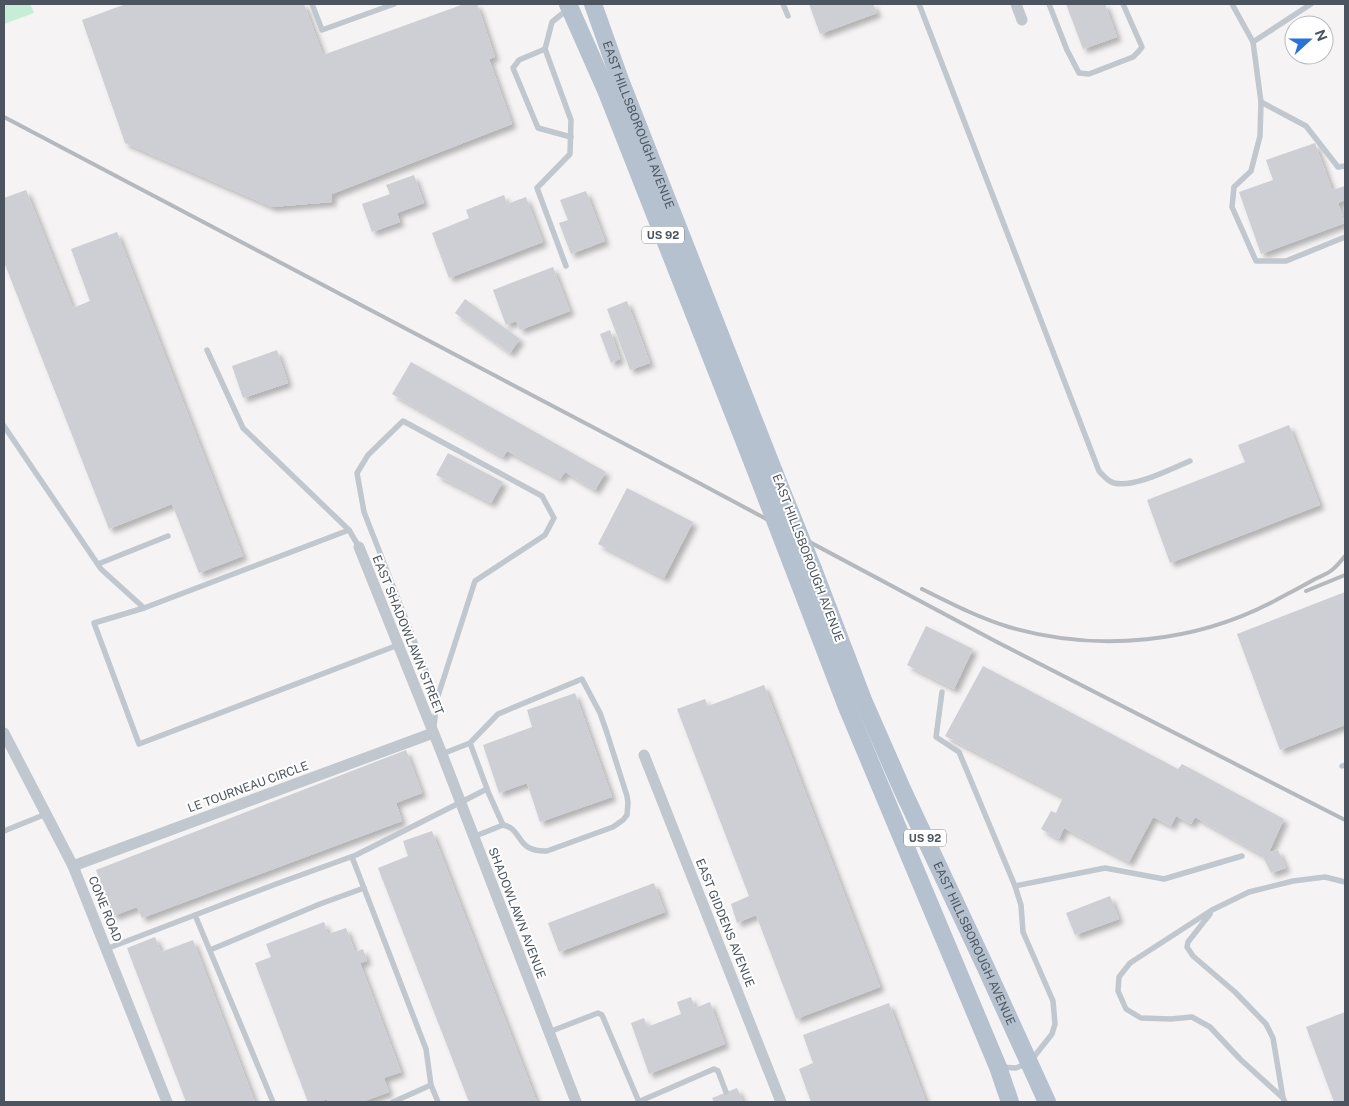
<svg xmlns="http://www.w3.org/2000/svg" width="1349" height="1106" font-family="'Public Sans',sans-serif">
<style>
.green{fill:#c6eed6}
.building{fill:#cdcfd5;filter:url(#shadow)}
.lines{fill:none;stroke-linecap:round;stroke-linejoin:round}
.lane{stroke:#c0c7ce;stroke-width:5.5}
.street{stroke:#c0c7ce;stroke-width:11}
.primary{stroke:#b5c1cf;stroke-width:18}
.rail{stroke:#b5b8bc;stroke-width:4}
.primary-bridge{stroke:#b5c1cf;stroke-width:18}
.labels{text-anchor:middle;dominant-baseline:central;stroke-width:4;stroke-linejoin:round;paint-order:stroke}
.shield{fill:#fff;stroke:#82888f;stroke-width:1}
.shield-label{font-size:11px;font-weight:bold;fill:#4c555f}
.street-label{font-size:12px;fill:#4c555f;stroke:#fff}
</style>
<defs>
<filter id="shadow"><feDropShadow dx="4.5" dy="4.5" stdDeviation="2.5" flood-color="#0004"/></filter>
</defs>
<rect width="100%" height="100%" fill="#f5f3f3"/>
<polygon class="green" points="4,4 30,4 34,13 4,24"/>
<g class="building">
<polygon points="126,4 304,4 323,55 464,4 477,4 495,57 489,59 512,124 332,194 332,202 272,207 125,143 82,20"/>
<polygon points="809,4 873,4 877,13 820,34"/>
<polygon points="1066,4 1105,4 1117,37 1083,49"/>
<polygon points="1315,143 1332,190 1345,186 1345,200 1338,203 1345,223 1261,254 1239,192 1273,180 1266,160"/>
<polygon points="414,175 424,203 397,213 400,222 372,232 362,204 390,194 386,185"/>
<polygon points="26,190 73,308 90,301 71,249 117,232 243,556 199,573 172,504 109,529 4,262 4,198"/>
<polygon points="586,191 605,241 571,254 559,223 568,220 560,200"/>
<polygon points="504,195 507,204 526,197 543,242 449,278 432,233 469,218 466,210"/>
<polygon points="553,267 570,311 520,330 516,321 506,325 493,290"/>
<polygon points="465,299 520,339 510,353 455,313"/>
<polygon points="627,301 650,363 630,370 607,309"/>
<polygon points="610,330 620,359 611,363 600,334"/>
<polygon points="277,350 288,383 243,398 232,366"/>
<polygon points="411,362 606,472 595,490 565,472 560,479 507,451 503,457 392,394"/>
<polygon points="1289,425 1320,505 1170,563 1147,500 1245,462 1238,445"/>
<polygon points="448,453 503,482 491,503 436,475"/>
<polygon points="627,488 693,522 664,578 598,544"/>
<polygon points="1345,592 1345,725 1280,750 1237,634"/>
<polygon points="926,626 973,649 954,689 907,665"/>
<polygon points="983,666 1178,769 1182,764 1284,819 1269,852 1278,850 1286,868 1271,873 1262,855 1195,817 1191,824 1176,816 1171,826 1153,817 1129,862 1064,828 1059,839 1041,829 1051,811 1056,813 1063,797 945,736"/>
<polygon points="764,685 880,987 796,1019 756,915 737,923 731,904 749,896 677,709 705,699 708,706"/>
<polygon points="575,693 612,797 540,822 527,783 499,793 483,745 532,727 527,710"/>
<polygon points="406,750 422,793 396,803 402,821 142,918 137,907 113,916 96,870"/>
<polygon points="432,831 537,1102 469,1102 378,868 408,856 403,841"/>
<polygon points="654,883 665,912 559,952 548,923"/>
<polygon points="1110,896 1119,919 1075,935 1066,913"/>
<polygon points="324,922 328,934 346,928 355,952 363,949 367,961 360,963 401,1072 384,1078 389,1092 362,1102 328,1102 327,1099 319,1102 308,1102 255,963 271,957 266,944"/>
<polygon points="155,937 161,952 193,940 255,1102 186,1102 127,948"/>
<polygon points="691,997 695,1008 710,1002 725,1044 649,1074 631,1023 644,1018 647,1027 681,1014 677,1002"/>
<polygon points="889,1003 926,1102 811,1102 799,1069 813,1063 803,1035"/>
<polygon points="1345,1012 1345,1102 1334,1102 1306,1027"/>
<polygon points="737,1088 743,1102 714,1102 712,1098"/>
</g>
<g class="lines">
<g class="lane">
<polyline points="312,4 322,30 394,4"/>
<polyline points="783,4 788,16"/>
<path d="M919,4L1099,471C1104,476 1107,481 1114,483C1135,488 1170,469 1190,461"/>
<polyline points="1049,4 1067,50 1079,73 1089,74 1133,57 1139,51 1142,47 1123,4"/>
<polyline points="1232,4 1253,42 1261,102 1260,136 1251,171 1234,187 1232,207 1256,261 1286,261 1345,237"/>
<polyline points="1253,42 1311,4"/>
<polyline points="545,49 519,60 513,68 538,128 571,137"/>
<polyline points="1261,102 1306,126 1338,167 1345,166"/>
<polyline points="566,266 537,188 570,154 571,120 545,49 552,22 568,9"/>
<polyline points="207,350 243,428 349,530 359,547"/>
<polyline points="4,426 101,569 144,608"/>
<polyline points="349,530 144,608 94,623 139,744 398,645"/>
<polyline points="98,564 168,536"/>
<polyline points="942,692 936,737 959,752 1015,886 1021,905 1023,932 1053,1001 1055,1024 1052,1034 1029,1063 1016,1068 1000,1067"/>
<polyline points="434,726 437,699 475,581 545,535 554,518 542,496 403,421 368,455 357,473 364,512 437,699"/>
<path d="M470,743L498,714L582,679L600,713L606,730L627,796L628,803L627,815L623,820L613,827L547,851C514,852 524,829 503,825"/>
<polyline points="442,754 470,743 489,794 503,825 473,837"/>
<polyline points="1342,766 1345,765"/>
<polyline points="4,831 46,814"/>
<polyline points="352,857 426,1049 431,1085"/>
<polyline points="1015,886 1105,868 1164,879 1242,856"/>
<polyline points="1210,914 1188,942 1187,947 1193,956 1235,992 1266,1024 1273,1038 1283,1098 1285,1102"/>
<polyline points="106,949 195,915"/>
<polyline points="210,950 320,904 364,888"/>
<polyline points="549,1032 598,1013 602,1015 639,1102"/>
<polyline points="1283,1098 1240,1059 1210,1027 1192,1017 1171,1019 1141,1018 1126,1009 1118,991 1119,977 1130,963 1212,910 1249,892 1293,881 1325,877 1345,882"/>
<polyline points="273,1102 195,915 276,884 356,855 487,789"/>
<polyline points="393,1102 431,1085 438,1102"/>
<polyline points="638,1102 714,1069 718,1071 726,1092"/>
</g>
<g class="street">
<polyline points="1016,4 1022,20"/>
<polyline points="359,547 442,754 576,1102"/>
<polyline points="4,733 73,866 167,1102"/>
<polyline points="644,755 781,1102"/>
<polyline points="73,866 433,733"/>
</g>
<g class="primary">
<polyline points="568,4 606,90 753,463"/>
<path id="s1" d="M593,4L620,80L774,472"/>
<polyline points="792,564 847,707 998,1067 1010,1102"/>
<path id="s2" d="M813,569L863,700L902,789L986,968L1047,1102"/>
</g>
<g class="rail">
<polyline points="4,117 699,483 995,641 1345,820"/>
<path d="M922,589C950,603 979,618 1009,627C1098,653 1197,643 1278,599C1291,592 1303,586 1315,579C1321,576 1327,574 1332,570C1337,566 1341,561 1345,556"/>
<polyline points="1306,591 1345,575"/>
</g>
<g class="primary-bridge">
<polyline points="753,463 792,564"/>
<polyline points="774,472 813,569"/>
</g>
</g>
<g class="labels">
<g class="shield">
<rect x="642" y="226.5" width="42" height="17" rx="4"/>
<rect x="904" y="829.5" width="42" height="17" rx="4"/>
</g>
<g class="shield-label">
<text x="663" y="235">US 92</text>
<text x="925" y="838">US 92</text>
</g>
<g class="street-label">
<text stroke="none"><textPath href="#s1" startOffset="129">EAST HILLSBOROUGH AVENUE</textPath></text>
<text transform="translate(808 558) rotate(69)">EAST HILLSBOROUGH AVENUE</text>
<text transform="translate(408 635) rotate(68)">EAST SHADOWLAWN STREET</text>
<text transform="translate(248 787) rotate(-20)">LE TOURNEAU CIRCLE</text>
<text transform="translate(105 909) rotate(68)">CONE ROAD</text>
<text transform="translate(517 913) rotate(69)">SHADOWLAWN AVENUE</text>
<text transform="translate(725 923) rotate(68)">EAST GIDDENS AVENUE</text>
<text stroke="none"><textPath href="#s2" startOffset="408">EAST HILLSBOROUGH AVENUE</textPath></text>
</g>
</g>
<rect width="1349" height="1106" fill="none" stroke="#4c555f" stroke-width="10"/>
<g transform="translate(1309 40) rotate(69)"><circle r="24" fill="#ffffff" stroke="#b7bbbf"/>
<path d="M0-4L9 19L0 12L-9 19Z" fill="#2972d9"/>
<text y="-8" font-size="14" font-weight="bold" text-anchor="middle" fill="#4c555f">N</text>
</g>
</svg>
